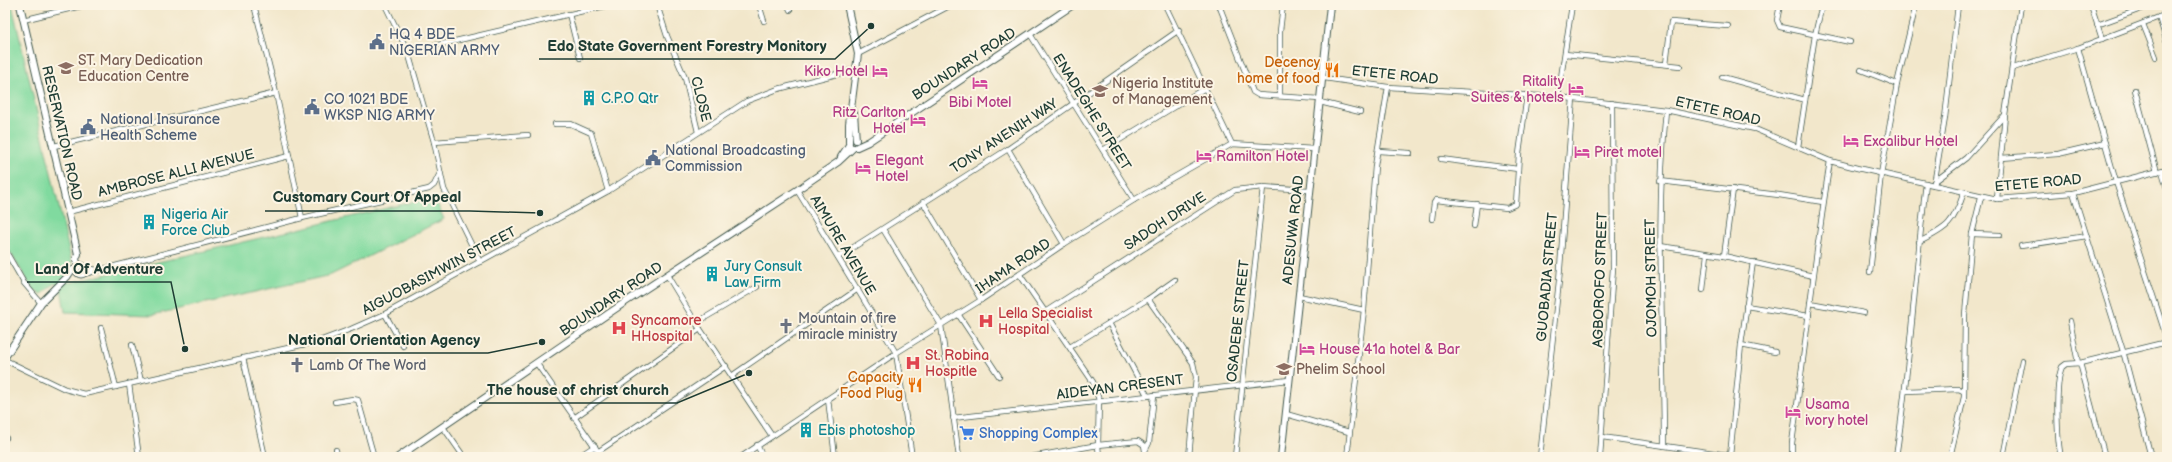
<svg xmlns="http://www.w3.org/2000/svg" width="2172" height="462" font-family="'Balsamiq Sans',sans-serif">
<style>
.green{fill:#80da9f;stroke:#508c6a}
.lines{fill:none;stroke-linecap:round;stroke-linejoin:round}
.street-casing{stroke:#3f564b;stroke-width:6}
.secondary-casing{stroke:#3f564b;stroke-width:8}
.street{stroke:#fff;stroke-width:4.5}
.secondary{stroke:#fff;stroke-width:6}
.labels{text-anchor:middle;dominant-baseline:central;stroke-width:4;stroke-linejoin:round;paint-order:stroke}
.service-label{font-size:14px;fill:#4e5e75;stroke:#fcf5e5;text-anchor:start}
.education-label{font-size:14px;fill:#785e54;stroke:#fcf5e5;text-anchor:start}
.food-label{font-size:14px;fill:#c56008;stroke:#fcf5e5;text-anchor:end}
.street-label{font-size:14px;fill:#1f3d34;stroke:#fcf5e5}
.hotel-label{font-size:14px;fill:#b23c85;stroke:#fcf5e5;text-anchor:start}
.culture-label{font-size:14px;fill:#0d838f;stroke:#fcf5e5;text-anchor:start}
.health-label{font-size:14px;fill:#be3a42;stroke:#fcf5e5;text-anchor:start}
.worship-label{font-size:14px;fill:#5b616d;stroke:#fcf5e5;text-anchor:start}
.shop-label{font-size:14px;fill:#366cbe;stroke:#fcf5e5;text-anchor:start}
.leader{fill:none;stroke:#1f3d34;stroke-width:1.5}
.callout-dot{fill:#1f3d34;stroke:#fcf5e5;stroke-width:1.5}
.callout-label{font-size:15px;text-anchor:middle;font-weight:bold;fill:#1f3d34;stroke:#fcf5e5;stroke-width:4;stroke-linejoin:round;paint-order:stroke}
</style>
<rect width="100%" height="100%" fill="#fcf5e5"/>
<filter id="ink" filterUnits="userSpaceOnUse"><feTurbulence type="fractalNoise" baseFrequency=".025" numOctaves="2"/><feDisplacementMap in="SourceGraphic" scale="8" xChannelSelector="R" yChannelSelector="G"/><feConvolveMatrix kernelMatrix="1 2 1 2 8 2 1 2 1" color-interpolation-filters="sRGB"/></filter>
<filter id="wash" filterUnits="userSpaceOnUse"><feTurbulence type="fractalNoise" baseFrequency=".012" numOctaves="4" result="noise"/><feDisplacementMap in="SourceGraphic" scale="16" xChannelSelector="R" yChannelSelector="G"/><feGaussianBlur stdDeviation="0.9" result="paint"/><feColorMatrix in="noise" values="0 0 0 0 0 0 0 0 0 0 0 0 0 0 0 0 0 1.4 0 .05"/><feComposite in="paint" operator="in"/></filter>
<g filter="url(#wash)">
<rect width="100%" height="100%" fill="#f2e7cb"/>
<polygon class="green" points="5,5 12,5 72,263 66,274 69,283 434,197 444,219 331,275 152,315 65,312 61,289 55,283 41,295 32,288 5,244"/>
</g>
<g filter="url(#ink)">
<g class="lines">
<defs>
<g id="street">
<polyline points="254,5 276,93 302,218"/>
<polyline points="385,5 408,52 434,142 444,189 480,262"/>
<polyline points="657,5 667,36 685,78 698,132"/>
<polyline points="759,5 764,21"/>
<polyline points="788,5 790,10"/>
<polyline points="1165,5 1232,144"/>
<polyline points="1219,5 1253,92 1258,95 1320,99"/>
<polyline points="1780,5 1777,20 1780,27 1850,42"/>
<polyline points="2091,5 2102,39"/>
<polyline points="569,14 580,58"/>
<polyline points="2159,17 2167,42"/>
<polyline points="23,20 85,5"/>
<polyline points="2143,24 2156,57"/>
<polyline points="2097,25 2152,5"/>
<polyline points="1030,34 1134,200"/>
<polyline points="2078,48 2116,182 2167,339"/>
<polyline points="408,52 609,5"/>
<polyline points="858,54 951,5"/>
<polyline points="1565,54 1680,66"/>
<polyline points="1666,64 1671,22 1728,26"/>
<polyline points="2013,68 2078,48 2167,14"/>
<polyline points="1861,70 1897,84"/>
<polyline points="1722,77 1805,100"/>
<polyline points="1324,78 1388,87 1558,97 1666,110 1755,129 1830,161 1857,168 1997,199 2073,193 2167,169"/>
<polyline points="2135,90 2157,172"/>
<polyline points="1280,96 1280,31 1283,5"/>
<polyline points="1558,97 1572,5"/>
<polyline points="1320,102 1360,112"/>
<polyline points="555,124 571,124 591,133 608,191"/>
<polyline points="434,142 528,135"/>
<polyline points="54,146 276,93"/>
<polyline points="1798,147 1815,35 1822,5"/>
<polyline points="1008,149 1064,244"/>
<polyline points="1103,150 1205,88"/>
<polyline points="1378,151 1410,153"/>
<polyline points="2001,158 2058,154 2105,143"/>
<polyline points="1441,159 1518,169"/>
<polyline points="2162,171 2167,188"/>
<polyline points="1660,181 1779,195 1823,202"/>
<polyline points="1934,182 1966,158 2005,115"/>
<polyline points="1934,185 1945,118 1958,5"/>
<polyline points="797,190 896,353 912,457"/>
<polyline points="2073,193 2123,351 2151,457"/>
<polyline points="1997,199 2005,115 2021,5"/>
<polyline points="923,202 981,300"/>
<polyline points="68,212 289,156"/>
<polyline points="1432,219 1434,203 1436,200 1507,208 1516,204 1519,154 1527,95"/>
<polyline points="1474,226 1477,204"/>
<polyline points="883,229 941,325 959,457"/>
<polyline points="1972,234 2000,235"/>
<path d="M1919,242C1948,228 1954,223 1964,192"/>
<polyline points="1660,246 1724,256 1813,276"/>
<polyline points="2021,246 2087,236"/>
<polyline points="5,250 24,283 41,303"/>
<polyline points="1724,256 1733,189"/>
<polyline points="838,257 1008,149 1179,30"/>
<polyline points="85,267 96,270"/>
<polyline points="1870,272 1881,174 1897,84 1916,5"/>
<polyline points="84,274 302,218 429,189 434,185 440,173"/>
<polyline points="667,275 696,323 772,436"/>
<polyline points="1020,275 1093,382 1099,400 1098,445 1099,457"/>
<polyline points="1703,290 1707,254"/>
<polyline points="1299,296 1364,310"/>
<polyline points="1148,299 1193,363 1196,377 1189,457"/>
<polyline points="1810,303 1864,313"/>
<polyline points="1746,306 1809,316"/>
<polyline points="1045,312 1235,190 1263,187 1309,190"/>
<polyline points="385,314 403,346"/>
<polyline points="958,314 999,376"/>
<polyline points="2070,321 2078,363"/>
<polyline points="696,323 757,287"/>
<polyline points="1109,323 1147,395"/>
<polyline points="101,328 116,387"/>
<polyline points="132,345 141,381"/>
<polyline points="1741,345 1775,352"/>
<polyline points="1070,347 1148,299 1175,280"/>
<polyline points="243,358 265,457"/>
<polyline points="5,360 65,389 84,394 319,341 351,329 385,314 608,191 747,101 778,89 857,69"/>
<polyline points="2080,363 2105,457"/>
<polyline points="537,364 602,457"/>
<polyline points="733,375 858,289"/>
<polyline points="129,384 139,457"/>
<polyline points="1906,391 1959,389 1963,391"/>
<polyline points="828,399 835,457"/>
<polyline points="335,402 353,399 358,400 374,457"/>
<polyline points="1286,414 1349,432"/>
<polyline points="574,418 700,329"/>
<polyline points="953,418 1289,380"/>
<polyline points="443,427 464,457"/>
<polyline points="1602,437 1742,457"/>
<polyline points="5,439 6,438"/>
<polyline points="757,445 763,457"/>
<path d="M1664,446C1664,334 1655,222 1666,110"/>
<polyline points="1146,449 1149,443 1154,395"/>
<polyline points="336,450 337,457"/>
<polyline points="408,451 413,457"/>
<polyline points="599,451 726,366"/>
<polyline points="1730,456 1741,345 1753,262"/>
<polyline points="578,457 595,446"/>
<polyline points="741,457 896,353 981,300 1064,244 1134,200 1232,144 1314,149"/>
<polyline points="1031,457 1098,445 1138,441 1144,445 1146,457"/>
<polyline points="1235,457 1263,187"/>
<polyline points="1347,457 1364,310 1375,166 1388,87"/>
<polyline points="1540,457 1559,281 1573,98"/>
<polyline points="1600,457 1613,268 1612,103"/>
<path d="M1792,457V443C1805,349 1815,255 1830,161"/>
<path d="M1896,457C1910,366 1915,274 1926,183"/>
<polyline points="1950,457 1964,397 1965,315 1972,234 1981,197"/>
<polyline points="2003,457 2022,360"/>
<path d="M2061,457C2057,440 2055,382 2062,367L2066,364L2080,363L2167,342"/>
</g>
<g id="secondary">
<polyline points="20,5 78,254 76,259 78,266"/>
<polyline points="847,5 858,54 849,124 849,142"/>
<polyline points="854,113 856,140"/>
<polyline points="857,147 868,142 1073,5"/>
<polyline points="841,157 849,145"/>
<circle cx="81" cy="270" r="4.5"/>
<polyline points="5,357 41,303 67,277 71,271 77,268"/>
<polyline points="398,457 627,301 797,190 838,162 853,148"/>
<path d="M1281,457C1297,306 1315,156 1330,5"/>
</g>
</defs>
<use href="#street" class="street-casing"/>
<use href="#secondary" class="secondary-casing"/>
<use href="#street" class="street"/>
<use href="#secondary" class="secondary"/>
</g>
</g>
<defs>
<symbol id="civic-bare" viewBox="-9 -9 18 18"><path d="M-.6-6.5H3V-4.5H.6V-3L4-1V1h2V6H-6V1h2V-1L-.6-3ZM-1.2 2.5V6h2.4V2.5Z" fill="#5c6f8a" stroke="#fcf5e5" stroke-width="2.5" paint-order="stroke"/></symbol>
<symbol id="school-bare" viewBox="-9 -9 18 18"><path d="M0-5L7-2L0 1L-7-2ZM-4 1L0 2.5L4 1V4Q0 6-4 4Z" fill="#8d6e63" stroke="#fcf5e5" stroke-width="2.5" paint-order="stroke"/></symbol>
<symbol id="restaurant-bare" viewBox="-9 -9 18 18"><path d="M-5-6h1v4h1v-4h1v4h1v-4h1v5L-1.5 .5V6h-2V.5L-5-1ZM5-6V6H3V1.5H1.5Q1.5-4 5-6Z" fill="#e8710a" stroke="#fcf5e5" stroke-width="2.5" paint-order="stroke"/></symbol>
<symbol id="hotel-bare" viewBox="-9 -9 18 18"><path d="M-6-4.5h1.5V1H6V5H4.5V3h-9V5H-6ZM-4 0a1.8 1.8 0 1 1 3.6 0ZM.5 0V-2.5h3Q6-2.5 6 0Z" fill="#d1479c" stroke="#fcf5e5" stroke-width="2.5" paint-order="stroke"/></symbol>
<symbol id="university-bare" viewBox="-9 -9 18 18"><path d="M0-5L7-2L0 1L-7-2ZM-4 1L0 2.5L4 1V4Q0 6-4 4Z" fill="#8d6e63" stroke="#fcf5e5" stroke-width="2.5" paint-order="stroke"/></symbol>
<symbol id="building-bare" viewBox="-9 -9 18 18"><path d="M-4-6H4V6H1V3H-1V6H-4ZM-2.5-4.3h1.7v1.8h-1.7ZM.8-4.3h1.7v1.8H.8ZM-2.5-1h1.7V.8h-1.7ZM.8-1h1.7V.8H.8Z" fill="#0f9aa8" stroke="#fcf5e5" stroke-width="2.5" paint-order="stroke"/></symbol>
<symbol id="hospital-bare" viewBox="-9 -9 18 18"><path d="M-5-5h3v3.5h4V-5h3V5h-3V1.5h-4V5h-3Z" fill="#e0444e" stroke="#fcf5e5" stroke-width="2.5" paint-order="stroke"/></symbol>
<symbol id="church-bare" viewBox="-9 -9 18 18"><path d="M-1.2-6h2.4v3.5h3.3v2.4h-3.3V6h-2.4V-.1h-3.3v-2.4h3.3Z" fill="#6b7280" stroke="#fcf5e5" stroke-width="2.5" paint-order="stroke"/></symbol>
<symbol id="supermarket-bare" viewBox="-9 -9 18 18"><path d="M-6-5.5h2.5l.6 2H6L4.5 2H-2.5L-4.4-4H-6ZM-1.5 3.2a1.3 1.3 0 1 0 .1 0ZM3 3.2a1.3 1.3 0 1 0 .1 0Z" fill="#3f7fe0" stroke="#fcf5e5" stroke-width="2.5" paint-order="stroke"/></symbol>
</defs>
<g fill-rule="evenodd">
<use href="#civic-bare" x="366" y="31" width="22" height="22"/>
<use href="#school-bare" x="55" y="57" width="22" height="22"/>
<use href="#restaurant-bare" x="1321" y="59" width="22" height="22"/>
<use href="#hotel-bare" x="869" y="60" width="22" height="22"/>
<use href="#hotel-bare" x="969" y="72" width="22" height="22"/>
<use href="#hotel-bare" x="1565" y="78" width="22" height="22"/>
<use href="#university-bare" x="1089" y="80" width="22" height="22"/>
<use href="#building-bare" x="578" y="87" width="22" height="22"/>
<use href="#civic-bare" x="301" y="96" width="22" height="22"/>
<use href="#hotel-bare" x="907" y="109" width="22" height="22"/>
<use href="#civic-bare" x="77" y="116" width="22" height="22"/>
<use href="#hotel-bare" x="1840" y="130" width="22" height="22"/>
<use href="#hotel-bare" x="1571" y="141" width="22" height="22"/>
<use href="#hotel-bare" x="1193" y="145" width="22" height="22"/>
<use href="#civic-bare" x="642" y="147" width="22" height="22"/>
<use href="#hotel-bare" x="852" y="157" width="22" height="22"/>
<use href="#building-bare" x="138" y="211" width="22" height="22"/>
<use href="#building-bare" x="701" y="263" width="22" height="22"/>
<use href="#hospital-bare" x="975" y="310" width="22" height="22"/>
<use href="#church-bare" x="775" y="315" width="22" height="22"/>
<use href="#hospital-bare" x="608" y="317" width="22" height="22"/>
<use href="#hotel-bare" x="1296" y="338" width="22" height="22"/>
<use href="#hospital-bare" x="902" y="352" width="22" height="22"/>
<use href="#church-bare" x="286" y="354" width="22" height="22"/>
<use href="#school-bare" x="1273" y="358" width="22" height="22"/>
<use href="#restaurant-bare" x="904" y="374" width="22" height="22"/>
<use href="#hotel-bare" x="1782" y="401" width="22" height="22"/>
<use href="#building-bare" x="795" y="419" width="22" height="22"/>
<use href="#supermarket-bare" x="956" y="422" width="22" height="22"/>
</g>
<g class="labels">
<g class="service-label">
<text x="389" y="34">HQ 4 BDE<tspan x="389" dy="16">NIGERIAN ARMY</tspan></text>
<text x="324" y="99">CO 1021 BDE<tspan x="324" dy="16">WKSP NIG ARMY</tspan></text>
<text x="100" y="119">National Insurance<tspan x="100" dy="16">Health Scheme</tspan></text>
<text x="665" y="150">National Broadcasting<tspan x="665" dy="16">Commission</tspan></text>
</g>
<g class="education-label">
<text x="78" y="60">ST. Mary Dedication<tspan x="78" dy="16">Education Centre</tspan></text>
<text x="1112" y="83">Nigeria Institute<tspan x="1112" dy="16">of Management</tspan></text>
<text x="1296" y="369">Phelim School</text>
</g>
<g class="food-label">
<text x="1320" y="62">Decency<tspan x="1320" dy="16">home of food</tspan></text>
<text x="903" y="377">Capacity<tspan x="903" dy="16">Food Plug</tspan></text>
</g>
<g class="street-label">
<text transform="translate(964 64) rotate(-33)">BOUNDARY ROAD</text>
<text transform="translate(1395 75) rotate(6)">ETETE ROAD</text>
<text transform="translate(701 99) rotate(76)">CLOSE</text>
<text transform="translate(1718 111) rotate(13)">ETETE ROAD</text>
<text transform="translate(1092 112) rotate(58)">ENADEGHE STREET</text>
<text transform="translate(62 133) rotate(77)">RESERVATION ROAD</text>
<text transform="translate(1004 136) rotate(-33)">TONY ANENIH WAY</text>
<text transform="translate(176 173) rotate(-14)">AMBROSE ALLI AVENUE</text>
<text transform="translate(2038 183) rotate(-5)">ETETE ROAD</text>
<text transform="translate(1165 221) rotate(-33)">SADOH DRIVE</text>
<text transform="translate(1293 230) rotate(-84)">ADESUWA ROAD</text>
<text transform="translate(843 245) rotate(59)">AIMURE AVENUE</text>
<text transform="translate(1013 266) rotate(-34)">IHAMA ROAD</text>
<text transform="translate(439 271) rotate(-28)">AIGUOBASIMWIN STREET</text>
<text transform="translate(1547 277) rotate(-85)">GUOBADIA STREET</text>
<text transform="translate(1651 278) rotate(-91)">OJOMOH STREET</text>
<text transform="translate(1600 280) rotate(-88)">AGBOROFO STREET</text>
<text transform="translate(611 299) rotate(-34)">BOUNDARY ROAD</text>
<text transform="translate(1238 321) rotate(-84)">OSADEBE STREET</text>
<text transform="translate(1120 387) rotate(-7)">AIDEYAN CRESENT</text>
</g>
<g class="hotel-label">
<text x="868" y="71" text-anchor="end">Kiko Hotel</text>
<text x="1564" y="81" text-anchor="end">Ritality<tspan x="1564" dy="16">Suites &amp; hotels</tspan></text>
<text x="980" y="102" text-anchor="middle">Bibi Motel</text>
<text x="906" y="112" text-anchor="end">Ritz Carlton<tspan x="906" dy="16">Hotel</tspan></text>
<text x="1863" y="141">Excalibur Hotel</text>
<text x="1594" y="152">Piret motel</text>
<text x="1216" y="156">Ramilton Hotel</text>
<text x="875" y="160">Elegant<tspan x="875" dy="16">Hotel</tspan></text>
<text x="1319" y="349">House 41a hotel &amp; Bar</text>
<text x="1805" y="404">Usama<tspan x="1805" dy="16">ivory hotel</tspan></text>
</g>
<g class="culture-label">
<text x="601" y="98">C.P.O Qtr</text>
<text x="161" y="214">Nigeria Air<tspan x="161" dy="16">Force Club</tspan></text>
<text x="724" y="266">Jury Consult<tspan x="724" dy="16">Law Firm</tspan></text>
<text x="818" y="430">Ebis photoshop</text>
</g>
<g class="health-label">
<text x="998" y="313">Lella Specialist<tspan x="998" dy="16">Hospital</tspan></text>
<text x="631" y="320">Syncamore<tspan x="631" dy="16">HHospital</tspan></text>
<text x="925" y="355">St. Robina<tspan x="925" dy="16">Hospitle</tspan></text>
</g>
<g class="worship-label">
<text x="798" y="318">Mountain of fire<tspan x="798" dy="16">miracle ministry</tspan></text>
<text x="309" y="365">Lamb Of The Word</text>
</g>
<g class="shop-label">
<text x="979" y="433">Shopping Complex</text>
</g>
</g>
<path class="leader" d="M871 26L835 59H539M540 213L470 211H265M185 349L171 282H27M542 342L488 353H280M749 373L677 403H479"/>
<g class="callout-dot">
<circle cx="871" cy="26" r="4"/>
<circle cx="540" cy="213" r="4"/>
<circle cx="185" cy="349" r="4"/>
<circle cx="542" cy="342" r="4"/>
<circle cx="749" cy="373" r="4"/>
</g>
<g class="callout-label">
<text x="687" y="51">Edo State Government Forestry Monitory</text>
<text x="367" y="202">Customary Court Of Appeal</text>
<text x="99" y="274">Land Of Adventure</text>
<text x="384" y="345">National Orientation Agency</text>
<text x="578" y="395">The house of christ church</text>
</g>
<rect width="2172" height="462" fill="none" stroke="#fcf5e5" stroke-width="20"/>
</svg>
